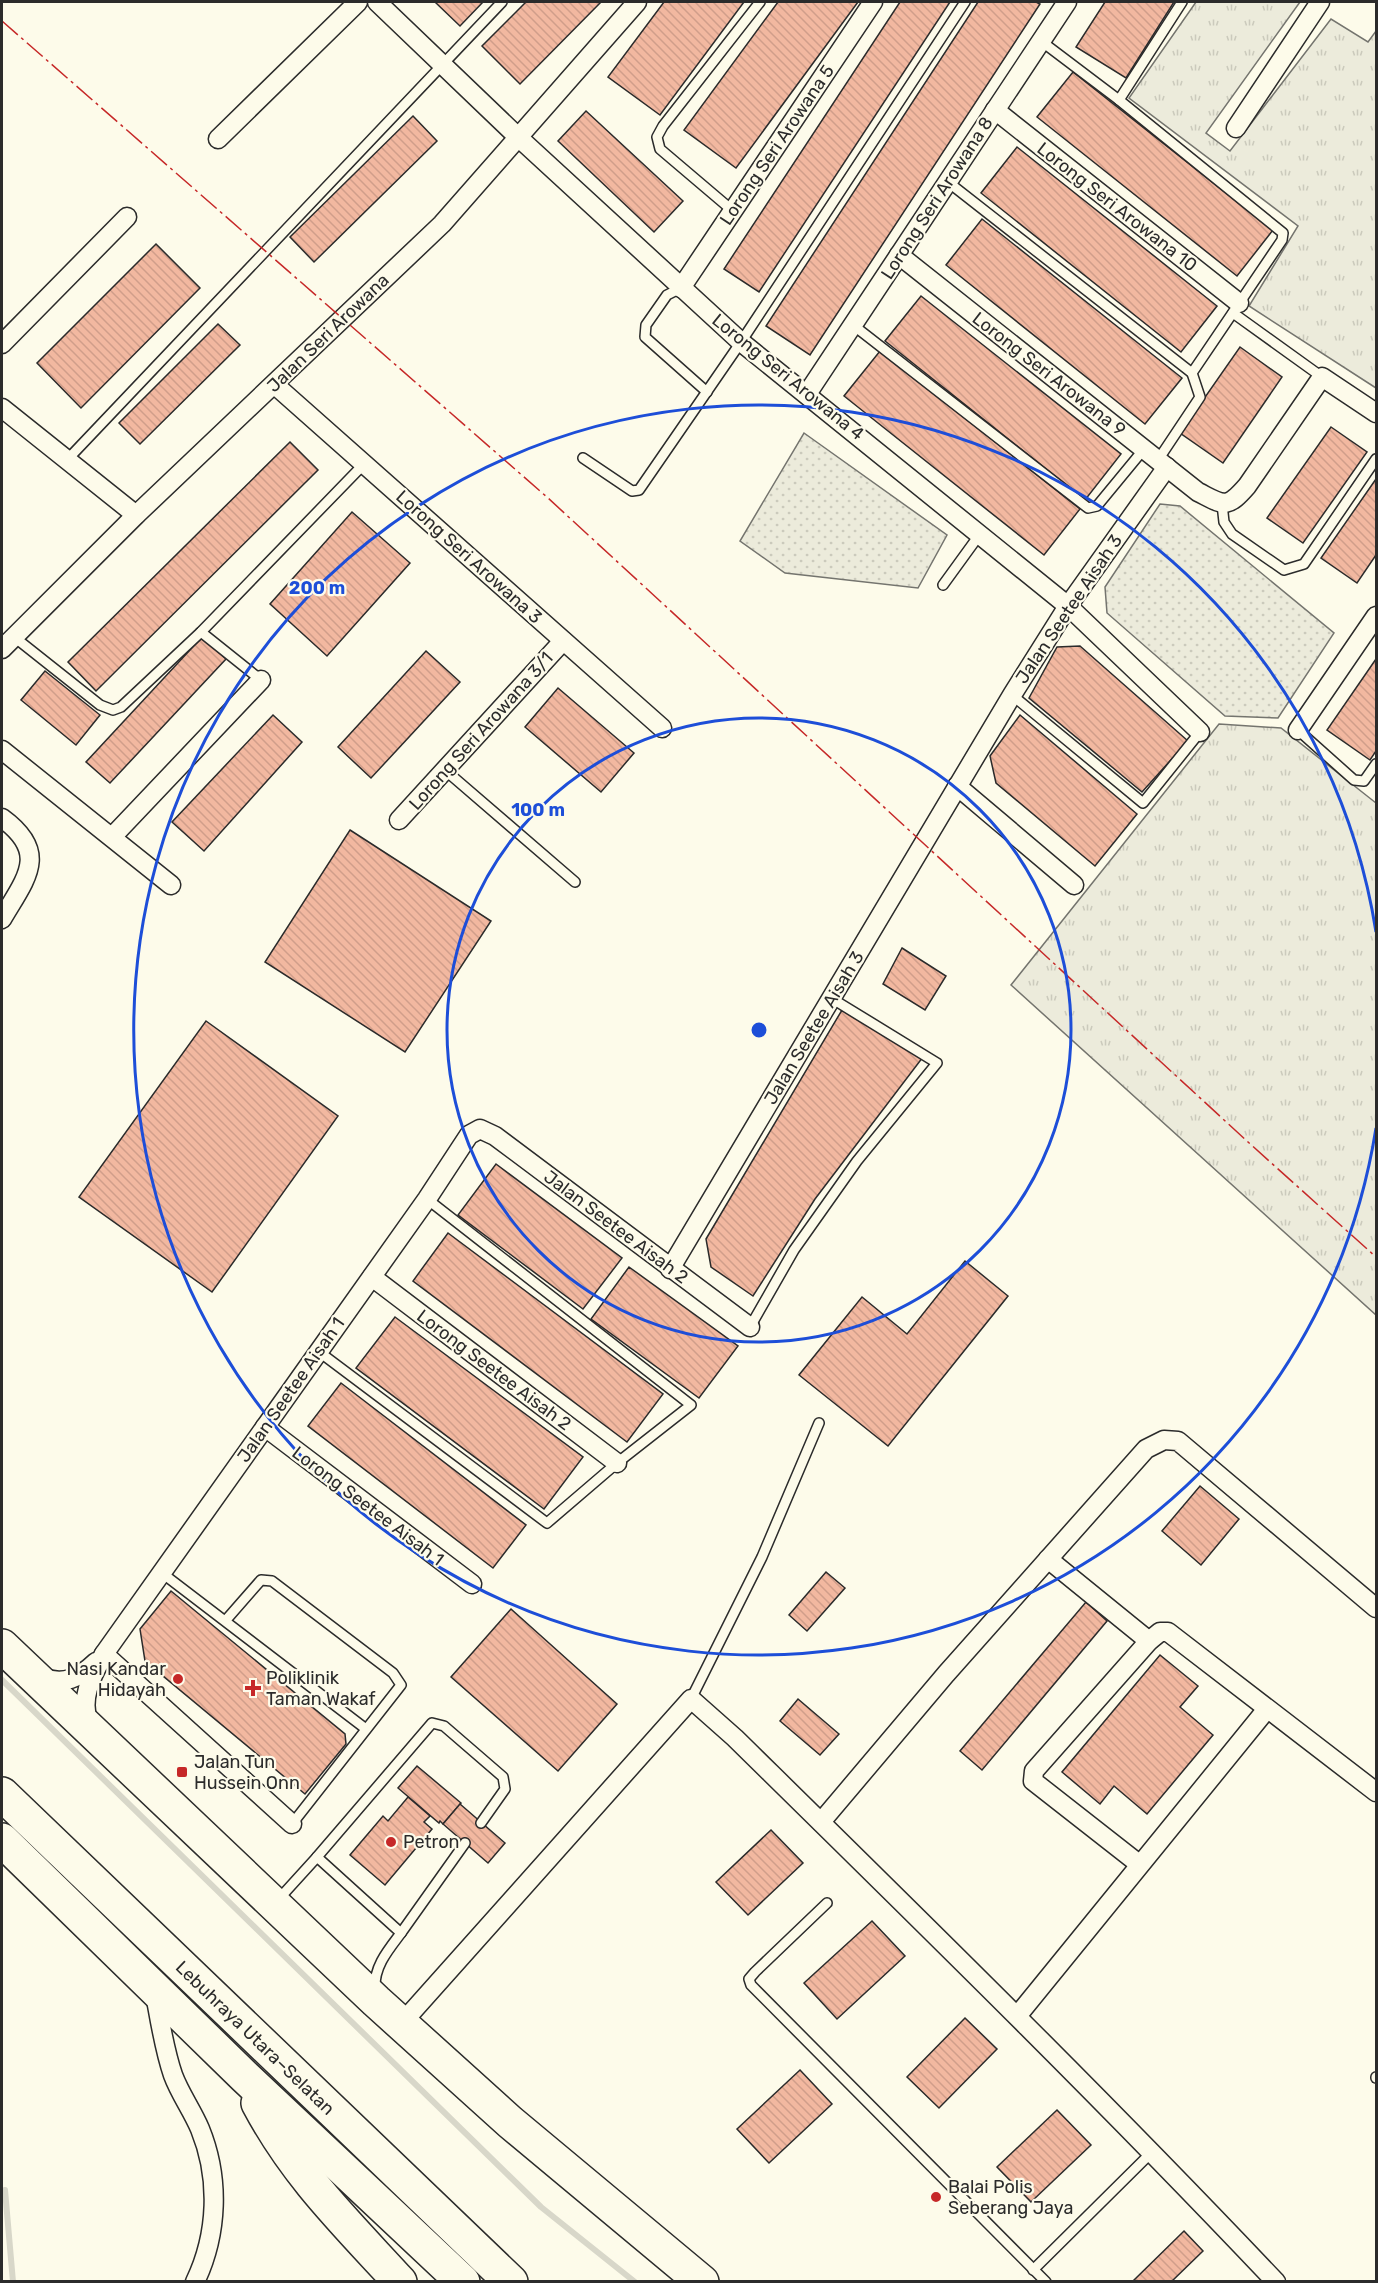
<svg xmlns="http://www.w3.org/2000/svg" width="1378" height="2283" font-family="Rubik,sans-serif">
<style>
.grass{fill:url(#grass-tufts);stroke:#74746e;stroke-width:1.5}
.park{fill:url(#park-dots);stroke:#74746e;stroke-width:1.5}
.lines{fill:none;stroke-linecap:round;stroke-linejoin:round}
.stream{stroke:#d8d7c9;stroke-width:6}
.building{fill:url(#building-back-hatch);stroke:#2b2b2b;stroke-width:1.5}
.service-casing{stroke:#2b2b2b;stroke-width:12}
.minor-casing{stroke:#2b2b2b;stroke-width:21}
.motorway-casing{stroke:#2b2b2b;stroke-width:36}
.service{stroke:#fdfbea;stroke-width:9}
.minor{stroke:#fdfbea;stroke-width:18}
.motorway{stroke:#fdfbea;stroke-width:33}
.power{stroke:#c62828;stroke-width:1.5;stroke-dasharray:21 4.5 3 4.5;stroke-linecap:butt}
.ring{fill:none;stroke:#1d4ed8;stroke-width:3}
.poi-dot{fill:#c62828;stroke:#fdfbea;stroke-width:2}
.labels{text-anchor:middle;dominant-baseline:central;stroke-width:4.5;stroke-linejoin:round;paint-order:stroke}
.street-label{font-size:18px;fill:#2b2b2b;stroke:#fdfbea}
.poi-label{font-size:18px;fill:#2b2b2b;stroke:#fdfbea;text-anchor:start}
.centre{fill:#1d4ed8;stroke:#fdfbea;stroke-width:3}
.ring-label{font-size:18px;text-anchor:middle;font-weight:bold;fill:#1d4ed8;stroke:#fdfbea;stroke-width:4.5;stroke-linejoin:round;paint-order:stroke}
</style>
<defs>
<pattern id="grass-tufts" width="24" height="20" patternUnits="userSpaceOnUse" patternTransform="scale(1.5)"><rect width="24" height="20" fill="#ecebdb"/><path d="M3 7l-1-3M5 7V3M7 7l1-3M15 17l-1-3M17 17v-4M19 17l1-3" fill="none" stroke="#cbcabc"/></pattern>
<pattern id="park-dots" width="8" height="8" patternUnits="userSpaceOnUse" patternTransform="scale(1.5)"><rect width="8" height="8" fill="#ecebdb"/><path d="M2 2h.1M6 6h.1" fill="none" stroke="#cbcabc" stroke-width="1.8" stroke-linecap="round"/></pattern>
<pattern id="building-back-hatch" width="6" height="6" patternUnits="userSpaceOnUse" patternTransform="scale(1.5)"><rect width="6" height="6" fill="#f2b8a0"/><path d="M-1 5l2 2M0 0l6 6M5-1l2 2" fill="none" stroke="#d09e8a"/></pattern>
</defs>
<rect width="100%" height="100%" fill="#fdfbea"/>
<g class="grass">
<polygon points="1196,2 1300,2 1206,133 1230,151 1331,19 1368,42 1376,31 1376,388 1249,306 1298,226 1129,98"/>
<polygon points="1219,724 1281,728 1376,803 1376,1315 1011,985"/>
</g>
<g class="park">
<polygon points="804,433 947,535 918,588 785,573 740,541"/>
<polygon points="1160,504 1180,506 1334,633 1278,718 1225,716 1107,613 1105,587"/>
</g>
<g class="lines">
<g class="stream">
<polyline points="2,1680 541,2207 635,2282"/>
<polyline points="5,2190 13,2282"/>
</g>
</g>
<g class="building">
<polygon points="435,2 483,2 460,26"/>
<polygon points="526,2 601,2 520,84 482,46"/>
<polygon points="664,2 744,2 660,115 608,77"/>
<polygon points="778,2 858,2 736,168 684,130"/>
<polygon points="900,2 950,2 759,292 724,269"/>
<polygon points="978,2 1036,2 1040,4 810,355 766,326"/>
<polygon points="1105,2 1174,2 1126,78 1076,47"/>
<polygon points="1073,72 1273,230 1237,276 1037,117"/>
<polygon points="586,111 683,201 654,232 558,141"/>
<polygon points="413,116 437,141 314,262 290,237"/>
<polygon points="1017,147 1217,306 1181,352 981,193"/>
<polygon points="982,219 1182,378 1145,424 946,265"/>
<polygon points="156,244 200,288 81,408 37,363"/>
<polygon points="921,296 1121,454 1085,500 885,341"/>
<polygon points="218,324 240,345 140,444 119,423"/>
<polygon points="1240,347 1282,377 1223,463 1180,433"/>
<polygon points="880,351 1080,509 1044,555 844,396"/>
<polygon points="1331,427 1367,452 1303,543 1267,518"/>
<polygon points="290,442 318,470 96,691 68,662"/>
<polygon points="1376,479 1376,555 1357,583 1321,558"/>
<polygon points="352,512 410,563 327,656 270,604"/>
<polygon points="202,637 226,659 110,783 86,762"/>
<polygon points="1080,646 1188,741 1142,792 1029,698 1057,647"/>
<polygon points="426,651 460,682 371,778 338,747"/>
<polygon points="1376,659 1376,751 1370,760 1327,730"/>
<polygon points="45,671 100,715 76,745 21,700"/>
<polygon points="558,688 634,753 601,792 525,727"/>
<polygon points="273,715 302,742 204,851 172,822"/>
<polygon points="1020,715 1137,814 1095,866 996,783 990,756"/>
<polygon points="350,830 491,921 405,1052 265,962"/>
<polygon points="902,948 946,976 925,1010 883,984"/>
<polygon points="842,1010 923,1057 815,1199 753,1296 711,1267 706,1239"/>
<polygon points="206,1021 338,1116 212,1292 79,1197"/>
<polygon points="496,1164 622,1258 583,1309 458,1215"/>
<polygon points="448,1233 663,1394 627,1442 413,1281"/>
<polygon points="965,1261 1008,1296 888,1446 799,1375 862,1297 907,1334"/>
<polygon points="629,1267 738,1346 699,1398 591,1319"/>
<polygon points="395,1317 583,1457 544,1509 356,1368"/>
<polygon points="341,1383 526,1525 493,1568 308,1426"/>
<polygon points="1200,1486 1239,1519 1201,1565 1162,1531"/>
<polygon points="826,1572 845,1588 807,1631 789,1615"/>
<polygon points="171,1591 345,1734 346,1744 305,1794 145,1661 140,1629"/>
<polygon points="1086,1602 1107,1621 982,1770 960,1751"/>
<polygon points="511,1609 617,1704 558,1771 451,1677"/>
<polygon points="1160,1655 1198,1686 1180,1707 1213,1735 1147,1814 1114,1786 1100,1804 1062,1772"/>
<polygon points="798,1699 839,1734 820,1755 780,1721"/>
<polygon points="417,1766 461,1803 443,1824 440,1821 439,1823 398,1788"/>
<polygon points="408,1797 430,1816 424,1822 432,1829 385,1885 350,1855 383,1816 388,1821"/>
<polygon points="460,1804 505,1843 488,1863 443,1824"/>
<polygon points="771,1830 803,1863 748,1915 716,1882"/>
<polygon points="872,1921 905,1956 837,2019 804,1983"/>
<polygon points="965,2018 997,2049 939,2108 907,2077"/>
<polygon points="800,2070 832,2104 769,2163 737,2129"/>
<polygon points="1057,2110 1091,2145 1031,2202 997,2167"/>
<polygon points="1184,2231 1203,2251 1171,2282 1132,2282"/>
</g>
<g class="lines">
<defs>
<g id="service">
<polyline points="1041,41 1119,100 1283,233 1282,240 1192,373 1200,397 1158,460"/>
<polyline points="1119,100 1182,2"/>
<polyline points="948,182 1192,373"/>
<polyline points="733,211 660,149 657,137 663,126 760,2"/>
<polyline points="681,288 667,295 646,325 645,337 707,392"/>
<polyline points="1233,313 1322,377"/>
<polyline points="853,325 1088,508 1097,506 1144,449"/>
<polyline points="583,458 632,491 639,490 741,342 965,2"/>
<polyline points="67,460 502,2"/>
<polyline points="1222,504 1224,522 1232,534 1284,570 1304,564 1376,459"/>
<polyline points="943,585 980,534"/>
<polyline points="201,632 261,680"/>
<polyline points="13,636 100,705 113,710 121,707 201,632 364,464"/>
<polyline points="1012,695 1143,803 1200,732"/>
<polyline points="1298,730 1354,780 1364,781 1376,764"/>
<polyline points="445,770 575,882"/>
<polyline points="750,1327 794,1250 857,1161 937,1063 831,998"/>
<polyline points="318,1351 547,1523 617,1463 691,1405 427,1199"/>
<polyline points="162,1573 366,1729"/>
<polyline points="226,1620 261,1580 272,1581 393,1673 401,1685 292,1824"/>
<polyline points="691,1699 762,1557 819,1423"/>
<polyline points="317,1857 432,1723 444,1726 503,1777 505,1789 481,1823"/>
<path d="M277,1901L317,1857L401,1933C389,1949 374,1966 375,1988"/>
<polyline points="827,1903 755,1972 749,1979 751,1985 1046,2282"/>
<polyline points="401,1933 465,1843"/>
<polyline points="1376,2077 1376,2078"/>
<polyline points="1033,2270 1153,2151"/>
</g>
<g id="minor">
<polyline points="377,2 518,137 741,342 1068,606 1200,732"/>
<polyline points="995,110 1239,303"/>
<polyline points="1236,128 1320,2"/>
<polyline points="218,139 358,2"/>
<path d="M899,255L1198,492C1224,505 1226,510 1247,486L1322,377L1376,413"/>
<polyline points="681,288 873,2"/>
<polyline points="2,344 127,217"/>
<polyline points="275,385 662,728"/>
<polyline points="807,394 1067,2"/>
<polyline points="2,408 136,515"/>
<polyline points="2,649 136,515 442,224 637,2"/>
<polyline points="1298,730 1376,616"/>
<polyline points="2,750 171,885"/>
<polyline points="957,786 1074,885"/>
<path d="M2,818C50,853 26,878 2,919"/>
<polyline points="399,820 563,641"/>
<polyline points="112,837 261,680"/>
<polyline points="670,1269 1012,695 1068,606 1167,467"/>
<polyline points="372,1277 617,1463"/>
<polyline points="265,1427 472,1584"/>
<polyline points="1048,1559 1149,1641"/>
<polyline points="104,1654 292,1824"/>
<path d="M41,1677C64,1686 79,1678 96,1662"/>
<path d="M89,1724C79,1698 92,1676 104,1654L427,1199L469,1135L480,1129L495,1136L750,1327"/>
<polyline points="821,1822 946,1674 1146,1449 1164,1440 1178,1441 1376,1608"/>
<polyline points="1139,1864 1033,1781 1034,1771 1149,1641 1160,1632 1168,1632 1376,1792"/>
<path d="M155,1994C160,2021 164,2049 173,2075C180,2094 192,2110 200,2129C220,2178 218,2234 195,2282"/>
<polyline points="1018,2015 1267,1709"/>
<path d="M402,2023L691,1699L735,1738C917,1917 1100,2096 1276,2282"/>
</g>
<g id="motorway">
<polyline points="2,1646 376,2001 510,2122 702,2282"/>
<polyline points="2,1794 511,2282"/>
<polyline points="2,1840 245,2077 463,2282"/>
<path d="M258,2103C296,2175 346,2223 400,2282"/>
</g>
</defs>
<use href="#service" class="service-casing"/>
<use href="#minor" class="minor-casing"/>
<use href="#motorway" class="motorway-casing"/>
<use href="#service" class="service"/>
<use href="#minor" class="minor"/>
<use href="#motorway" class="motorway"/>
<polyline class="power" points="2,21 548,498 1248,1142 1376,1257"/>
</g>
<g class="ring">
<circle cx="759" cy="1030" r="312"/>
<path d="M1376 1128A625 625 0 1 1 1376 932"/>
</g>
<g class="poi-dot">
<circle cx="178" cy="1679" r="6"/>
<path d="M250 1679h6v6h6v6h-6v6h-6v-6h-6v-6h6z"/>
<rect x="176" y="1766" width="12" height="12" rx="3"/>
<circle cx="391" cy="1842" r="6"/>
<circle cx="936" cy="2197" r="6"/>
</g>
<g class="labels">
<g class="street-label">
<text transform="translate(777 145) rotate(-56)">Lorong Seri Arowana 5</text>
<text transform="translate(937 198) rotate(-57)">Lorong Seri Arowana 8</text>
<text transform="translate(1117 207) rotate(38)">Lorong Seri Arowana 10</text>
<text transform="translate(328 333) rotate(-44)">Jalan Seri Arowana</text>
<text transform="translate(1049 374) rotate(38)">Lorong Seri Arowana 9</text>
<text transform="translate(788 377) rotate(39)">Lorong Seri Arowana 4</text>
<text transform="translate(469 557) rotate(42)">Lorong Seri Arowana 3</text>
<text transform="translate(1069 609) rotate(-56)">Jalan Seetee Aisah 3</text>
<text transform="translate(481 731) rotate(-48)">Lorong Seri Arowana 3/1</text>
<text transform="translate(814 1028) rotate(-59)">Jalan Seetee Aisah 3</text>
<text transform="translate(616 1227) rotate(37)">Jalan Seetee Aisah 2</text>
<text transform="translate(494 1370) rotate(37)">Lorong Seetee Aisah 2</text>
<text transform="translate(291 1390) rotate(-55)">Jalan Seetee Aisah 1</text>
<text transform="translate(368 1506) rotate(37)">Lorong Seetee Aisah 1</text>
<text transform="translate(255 2038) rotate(44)">Lebuhraya Utara–Selatan</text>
</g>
<g class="poi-label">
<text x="166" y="1669" text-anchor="end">Nasi Kandar<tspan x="166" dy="21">Hidayah</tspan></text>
<text x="266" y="1678">Poliklinik<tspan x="266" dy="21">Taman Wakaf</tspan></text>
<text x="194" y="1762">Jalan Tun<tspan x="194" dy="21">Hussein Onn</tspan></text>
<text x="403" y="1842">Petron</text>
<text x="948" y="2187">Balai Polis<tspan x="948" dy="21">Seberang Jaya</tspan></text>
</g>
</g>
<circle cx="759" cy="1030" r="9" class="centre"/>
<g class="ring-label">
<text x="317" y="594">200 m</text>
<text x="538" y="816">100 m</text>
</g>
<rect width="1378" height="2283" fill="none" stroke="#2b2b2b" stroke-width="6"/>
</svg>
